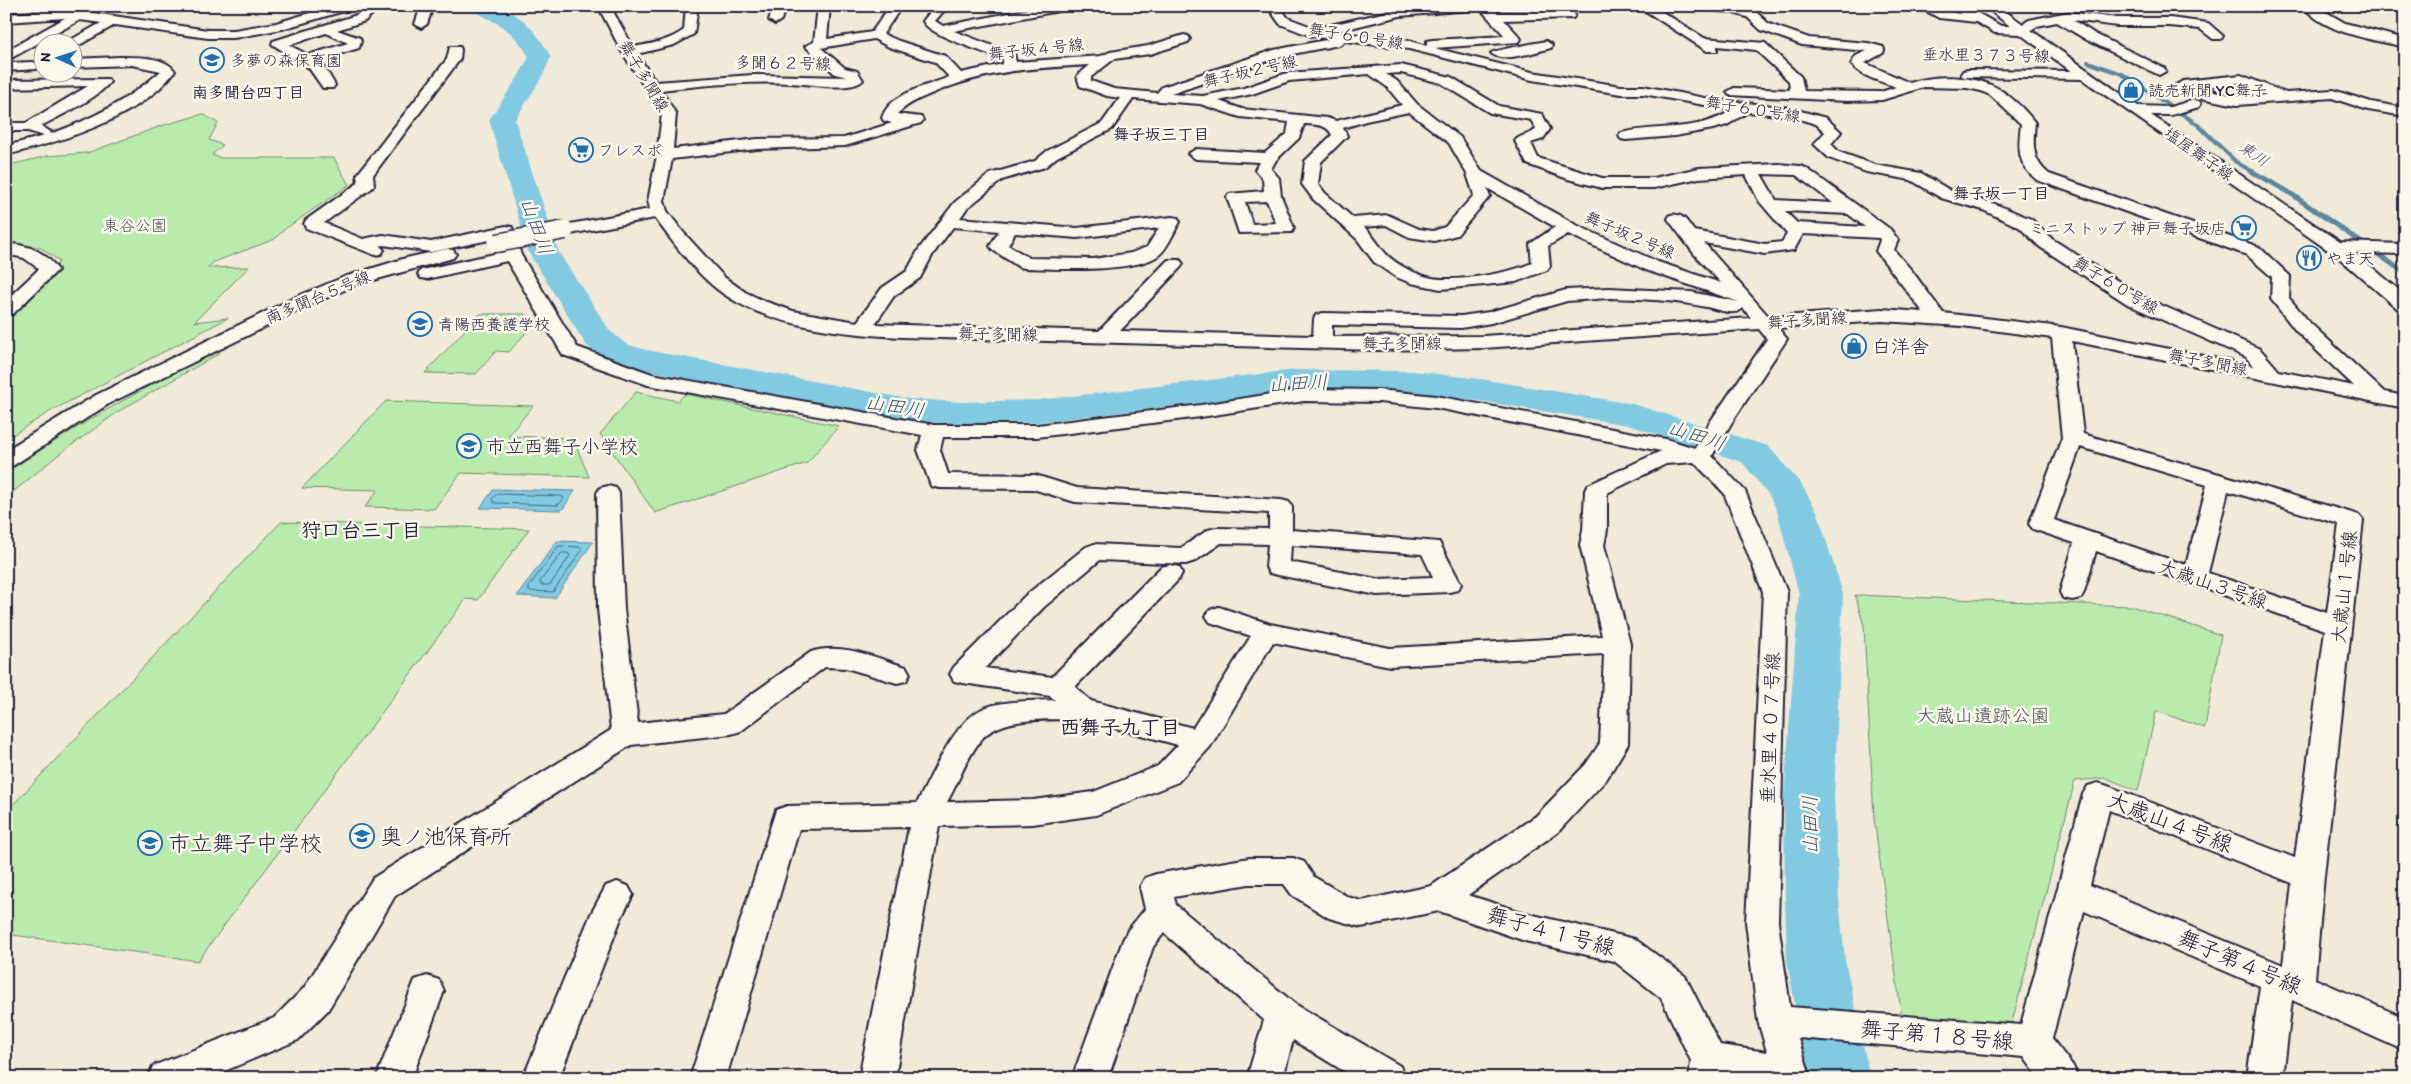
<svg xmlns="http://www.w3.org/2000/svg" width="2411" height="1084" font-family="Itim,'Klee One',sans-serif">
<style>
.green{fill:#b9ecac;stroke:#6e8774}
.water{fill:#81cae2;stroke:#5b879f}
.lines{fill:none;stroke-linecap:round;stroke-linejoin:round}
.shore{stroke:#48657e;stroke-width:1}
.stream-far1{stroke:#5b879f;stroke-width:4}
.stream{stroke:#5b879f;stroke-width:5}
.river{fill:#81cae2;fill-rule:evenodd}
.minor-casing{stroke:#22223b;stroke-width:4}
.minor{fill:#fbf7ec;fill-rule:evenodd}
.minor-bridge-casing{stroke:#22223b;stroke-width:21;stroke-linecap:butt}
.minor-bridge{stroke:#fbf7ec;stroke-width:18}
.labels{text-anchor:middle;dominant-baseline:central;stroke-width:5;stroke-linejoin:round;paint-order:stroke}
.far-street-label{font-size:16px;fill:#22223b;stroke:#fbf7ec}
.far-poi-label{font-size:16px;fill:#22223b;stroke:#fbf7ec;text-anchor:start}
.far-neighbourhood-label{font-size:16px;font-weight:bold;fill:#22223b;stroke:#fbf7ec}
.far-water-label{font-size:16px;font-style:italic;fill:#3e546d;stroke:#fbf7ec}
.far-park-label{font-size:16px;fill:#485457;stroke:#fbf7ec}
.poi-label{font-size:19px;fill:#22223b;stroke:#fbf7ec;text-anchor:start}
.street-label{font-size:19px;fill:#22223b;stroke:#fbf7ec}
.park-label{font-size:19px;fill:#485457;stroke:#fbf7ec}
.water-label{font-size:20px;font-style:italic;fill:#3e546d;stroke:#fbf7ec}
.neighbourhood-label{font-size:20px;font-weight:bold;fill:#22223b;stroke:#fbf7ec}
.near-street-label{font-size:22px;fill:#22223b;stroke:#fbf7ec}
.near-poi-label{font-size:22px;fill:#22223b;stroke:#fbf7ec;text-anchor:start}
</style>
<rect width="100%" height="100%" fill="#f2ead8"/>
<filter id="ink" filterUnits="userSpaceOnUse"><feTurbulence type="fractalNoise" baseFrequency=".02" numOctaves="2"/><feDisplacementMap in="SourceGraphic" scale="10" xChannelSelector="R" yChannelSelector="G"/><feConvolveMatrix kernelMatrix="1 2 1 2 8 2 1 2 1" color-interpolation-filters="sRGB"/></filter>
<g filter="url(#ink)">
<g class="green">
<polygon points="203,114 218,123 209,140 223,145 212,155 221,158 334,158 349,185 282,231 275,239 214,262 207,268 249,267 194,322 228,318 51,411 6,439 6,320 51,280 59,261 40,247 6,244 6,166 47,156 87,153 161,126"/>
<polygon points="480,314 526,314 529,329 509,352 496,351 476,374 425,373"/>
<path d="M214,353H220L119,411L58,455L6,498V473L11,469C77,426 143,387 214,353Z"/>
<polygon points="636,392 678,401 685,394 839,426 807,463 655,513 600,434"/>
<polygon points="386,401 533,406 508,436 573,438 589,477 461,473 434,509 365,507 378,490 302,488"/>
<polygon points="281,522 529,529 478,600 466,599 198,961 6,934 6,812"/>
<polygon points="1855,595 2131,606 2221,635 2205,728 2156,711 2138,791 2106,778 2075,781 2011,1026 1902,1018 1874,819 1864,626"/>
</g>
<g class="water">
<polygon points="494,489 575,491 562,510 480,508"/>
<polygon points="557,541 593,542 555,598 517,596"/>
</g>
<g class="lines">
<g class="shore">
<polygon points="498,494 561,496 564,498 558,505 494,503 492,499"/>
<polygon points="559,546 579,547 582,550 553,592 529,591 529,587"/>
<polygon points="562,553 568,553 570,556 550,585 541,585 540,582"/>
</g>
<polyline class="stream-far1" points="2088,62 2122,74 2142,87 2197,124 2236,162 2253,172"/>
<polyline class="stream" points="2251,171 2287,191 2405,273"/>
<path class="river" d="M466,6C476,6 488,4 497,7C523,14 539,35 551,57L542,77L515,120L559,253L610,331L626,344L646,350L909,399L961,402L1038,400L1295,370L1413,371L1480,379L1633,404L1768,446L1801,484L1817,511L1843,594L1834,797L1839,899L1845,960L1870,1078H1808L1787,960L1785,899L1784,797L1799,594L1777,511L1769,495L1742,462L1628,425L1480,401L1413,393L1295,392L1038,422L961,424L909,421L640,369L602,358L586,345L529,253L489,120L518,77L529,57C515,31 495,20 469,10Z"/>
<defs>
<g id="minor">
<polygon points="333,6 353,6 351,9 282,29 234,38 208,38 115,25 72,49 72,42 67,42 101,23 80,20 6,61 6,51 65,18 6,22 6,14 61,10 80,11 208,30 234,30 276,23"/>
<path d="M367,6H380L365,21L337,30L360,38L361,41L359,48L316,61L325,68L335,85L333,88H323L309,68L272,44L273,41L357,15ZM326,33L348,43L308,55L289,45Z"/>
<polygon points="421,6 433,6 427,24 421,28 415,24"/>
<path d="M598,6H610L633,47C651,44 669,41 684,30L686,6H698L694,34L674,45L637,54L656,82L753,75L847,77L835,74L805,46L814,42L818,6H830L827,39L872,32L890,6H902L883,34L899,41L945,56L961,73L1003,64V59C987,53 928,35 923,21L935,6H948L935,21L943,26L1044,6H1070L1064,10L954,31L1014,54L1016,62L1101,56L1110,52L1148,46L1184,35L1188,36L1190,39L1188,42L1150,54L1114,59L1091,77V81L1114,89L1157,93L1162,87L1274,50L1331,39L1311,36L1280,24L1267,6H1279L1288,18L1320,30L1322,27L1400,9L1424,6H1475L1469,10L1400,16L1334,32L1410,41L1427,46V41L1432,40L1505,36L1483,12L1481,9L1483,6H1491L1497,12L1560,11L1556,6H1568L1575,15L1573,18L1504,20L1519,36L1521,39L1519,42L1434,48L1532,72L1621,86H1643L1710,99L1790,108L1826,118L1841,132L1831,144L1839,152L1875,165L1921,173L1953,192L1995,204L2031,219L2052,239L2143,297L2260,349L2279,371L2354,386L2296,331L2271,299L2272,277L2247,255L2037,180C2017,165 2018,148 2021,124L1990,95L1981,91L1967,88L1924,87L1882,100L1847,101L1729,95L1727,92L1734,88L1790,90L1789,81L1756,50L1717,46V51H1707L1638,6H1653L1704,38L1765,43L1801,77L1804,91L1881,92L1896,87C1881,81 1861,77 1851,64L1856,56L1867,51L1802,45L1761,30L1747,17L1730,12L1703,10L1697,6H1738L1755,11L1769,24L1809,38L1868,43L1883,47L1884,50L1883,53L1865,63L1910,83C1933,75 1968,75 1991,85C2006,91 2026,110 2035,123C2033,143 2031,160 2049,174L2259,247L2290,276L2289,298L2310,323L2384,392L2405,396V408L2072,341L2083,434L2359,515L2363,520L2324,876L2315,979L2405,1018V1051L2292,1000L2283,1078H2247L2260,986L2084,911L2052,1039L2073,1066L2078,1078H2039L2024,1057L1798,1038L1809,1072L1806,1078H1689L1691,1061L1661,998L1614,961L1525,941L1439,911L1361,927L1329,918L1292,895L1284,884H1249L1174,897L1176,905L1295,1004L1400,1066L1405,1078H1355L1293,1040L1283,1078H1247L1264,1020L1164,933L1153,947L1108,1078H1072L1123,940L1128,930L1145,909L1140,887L1145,878L1156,874L1249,858H1293L1304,862L1314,877L1348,897L1361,901L1431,886L1536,816L1586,764L1600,743L1604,654L1390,666L1273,642L1210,747L1178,782L1096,815L1033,824L939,826L895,1078H859L909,827L799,829L726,1078H690L776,810L787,806L917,803C933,774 952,724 982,709C1000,700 1036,701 1055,700L1050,696L963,683L954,681L950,674L954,667L1026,595L1086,547L1094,544L1181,548L1208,530L1216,528L1269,529V513L1075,502L1033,489L939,488L931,486L918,450L922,435L648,385L563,355L507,261L427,279L421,278L418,274L421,270L503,252L499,238L431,252L383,245L380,246L384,250L381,254L375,255L306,228L304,224L306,220L358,183L357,175L447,59L450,47H460L461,50L460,59L373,175L374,185L372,188L324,223L363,239L383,235L431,242L506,226L512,227L521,255L577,347L652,374L934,425H1037L1201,405L1304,389L1379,390L1436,396L1666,439L1695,448L1710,422L1767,339L1759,329L1483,348L1378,350L902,337C842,334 759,326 712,285C690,266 672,241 655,218L565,235L559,234L557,230L559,226L565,225L650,209L648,201L657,155L662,114L622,52ZM874,39L889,47L935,62L949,77C928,86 889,93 882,118L884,121L892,123L844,138L757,139L673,149L676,114L661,90C707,85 756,80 803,84C816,85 854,91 863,80L857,71L845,68L821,48ZM1345,41L1409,49L1532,80L1621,94H1643L1732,110C1698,133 1658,124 1621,133L1619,136L1621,139L1626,140L1675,136L1713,129L1727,125L1748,112L1789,116L1816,124L1825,132L1814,144L1829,158L1866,172L1911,180L1941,198L1983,210L2019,227L2040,247L2129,305L2246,357L2253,366L2061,327L1943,313L1912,271L1894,250L1898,240L1890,229L1806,168L1800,166L1779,164L1699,168L1654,178H1602L1538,158L1531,143L1543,139L1550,129L1542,114L1499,106L1451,77L1401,65L1287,73L1244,88L1203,96L1171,94L1282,56L1339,45ZM1090,65L1077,76L1080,86L1107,96L1120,98L1102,123L1047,151L1035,161L990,174L955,202L919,249L907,271L882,288L857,322L793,311L764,301L745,292L724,277L683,232L667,211L664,201L672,159L757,149L845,146L921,123L923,120L921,117L897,114L898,113C910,102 923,97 938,91C990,70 1035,68 1090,65ZM1401,73L1441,83L1490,113L1531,120L1536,129C1530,136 1520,134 1515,141L1527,164L1568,179L1602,188H1654L1699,178L1746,175L1759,201L1787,234L1782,242L1765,244L1694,231C1687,222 1683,212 1670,215L1668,219L1695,255L1721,283L1658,262L1576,225L1481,171L1460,137L1417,104L1397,81L1386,74ZM1369,74L1387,87L1402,105L1336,121L1327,118L1242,109L1219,101L1252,94L1289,81ZM1133,99L1200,104L1240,117L1289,122L1287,134L1265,153L1196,149L1188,154L1196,159L1259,162L1255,170L1263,179L1264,191L1229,194L1227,197L1239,233L1292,232L1294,228L1281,196L1279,178L1271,169L1276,160L1299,138L1304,124C1316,125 1327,124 1332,135L1305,161L1302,184L1313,199L1357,239L1374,262L1396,277L1411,283L1441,289L1516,282L1547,270L1550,266L1548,246L1568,234L1646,270L1739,302L1691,292L1609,288L1566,290L1489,312L1461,316L1323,313L1316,315L1314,319L1313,336L1120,331L1180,268L1183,264L1180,260H1168L1099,331L875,324L894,296L920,278L933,254L953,227L999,231L990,246L993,250L1019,267L1025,268C1055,269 1136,273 1159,255C1168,248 1174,231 1180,222L1178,218L1172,217L1077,228L960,218L967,208L1002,180L1045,167L1057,157L1112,129ZM1409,112L1449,143L1467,174L1474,195L1445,227L1433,231L1419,229L1388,215L1353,218L1325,193L1318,184L1321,162L1347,136L1343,128L1366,121ZM1761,174L1796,175L1833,203L1776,200ZM1487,188L1555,227L1530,244L1532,263C1509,273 1466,280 1441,279C1422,278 1399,267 1386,254C1378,245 1373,235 1364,227L1386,225L1409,237L1434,241L1457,235L1490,196ZM1267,201L1276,223L1252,224L1245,202ZM1785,211L1848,214L1865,227L1797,223ZM1159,228L1147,247L1131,253L1093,259L1029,258L1008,245L1015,233L1077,238ZM1803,234L1879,238L1880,240L1876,251L1923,312L1882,309L1769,317L1704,243L1765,254L1794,250ZM1609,298C1642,299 1674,300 1706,307C1717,309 1735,317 1743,308L1751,318L1483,336L1332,337V325L1461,328L1491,323L1567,301ZM1882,321L1962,326L2052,338L2062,438L2029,524L2033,529L2074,543L2060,592L2063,598L2072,600L2081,598L2084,592L2096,551L2325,630L2295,858L2108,786L2098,783L2088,786L2083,794L2021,1025L1790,1007L1778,922L1787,592L1745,491L1712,456L1732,422L1787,339L1778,328ZM1304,401L1379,402L1436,408L1661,451L1588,485L1585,490L1583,530L1580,545L1602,636L1390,648L1270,624L1219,607L1210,610L1206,616L1210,622L1251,636L1193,728L1091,701L1075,687L1179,579L1182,573L1179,567L1170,565L1161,567L1052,677L985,668L1044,607L1100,560L1186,564L1195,561L1221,543L1268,544L1266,567L1269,573L1278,575L1377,595L1449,592L1458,590L1461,584L1439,542L1292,530V507L1289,502L1281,500L1077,488L1035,475L948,474L940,450L943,437H1037L1201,417ZM2080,447L2207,485L2186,565L2054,520ZM1694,462L1724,493L1763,592L1746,922L1758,1021L1767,1052L1720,1045L1685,976L1635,939L1525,913L1468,895L1558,832L1606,780L1628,744L1630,644L1604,545L1607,530V493L1666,464ZM2228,491L2339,524L2327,613L2208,573ZM1291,545L1422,554L1433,577L1377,579L1290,562ZM1082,719L1178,745L1158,766L1093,792L1033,800L947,802C958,783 966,759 980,741C999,715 1052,720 1082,719ZM2109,810L2292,883L2283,965L2090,885Z"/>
<polygon points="774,6 786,6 781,20 775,24 769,20"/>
<path d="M1917,6C1933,6 1945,12 1961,14L1950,6H1965L2001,26H2010L1984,6H1998L2023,24L2029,20L2068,12L2117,18H2170L2208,23L2223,36L2221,39H2213L2200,29L2170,26H2117L2073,20L2095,34L2164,68L2166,71L2159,75L2087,40L2057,22L2037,26L2031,30L2138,106L2170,107L2194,100L2199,101L2201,104L2199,107L2171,115H2151L2340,242L2405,244V254L2355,253L2405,295V311L2398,309L2338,257L2082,79L1963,77L1961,74L1963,71L1968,70L2071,71L2020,34L1995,33L1976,22L1939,18Z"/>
<path d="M2303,6H2316L2345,23L2405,39V47C2372,39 2325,34 2303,6Z"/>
<path d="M1546,41L1552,45L1551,48C1538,51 1501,64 1491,53C1494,50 1537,43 1546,41Z"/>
<path d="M120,57C136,57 165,56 175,71C141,118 60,142 6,155V146L44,136L28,131H6V123H26L88,86L6,88V80L108,79L110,82C96,100 61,115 41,126L51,132L50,134C91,120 128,100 161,71L132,65L72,67V59Z"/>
<polygon points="32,62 37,63 39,66 37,69 6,71 6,63"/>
<path d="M2241,75L2286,93L2333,90L2371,102L2405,108V116L2368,110L2332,98L2237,105L2201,98L2176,85L2183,81ZM2239,83L2266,95L2237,97L2200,87Z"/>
<path d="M6,244C28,244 46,252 58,270L13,314L6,316V300L39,269L24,258L6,254Z"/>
<polygon points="447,249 453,250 456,254 453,258 356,285 310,305 110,403 14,465 6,467 6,450 96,395 296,297 344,277 406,258"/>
<path d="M608,486L616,488L619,493L624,609L638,723L724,714L811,652C842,642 876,658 906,667L910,674L906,681L897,683L846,668L825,667L741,731L731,734L631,745L395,896L328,1010L298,1040L208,1078H148L153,1066L274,1018L304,988L373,878L611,730L598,609L597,493L600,488Z"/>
<polygon points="617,882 628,886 633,895 622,916 559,1078 523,1078 591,914 606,886"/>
<polygon points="427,976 439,980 444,991 412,1078 376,1078 415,980"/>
</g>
</defs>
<use href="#minor" class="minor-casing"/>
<use href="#minor" class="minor"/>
<defs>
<polyline id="minor-bridge" points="497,243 565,230"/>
</defs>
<use href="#minor-bridge" class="minor-bridge-casing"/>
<use href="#minor-bridge" class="minor-bridge"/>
</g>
</g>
<defs>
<symbol id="school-ring" viewBox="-11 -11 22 22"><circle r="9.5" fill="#fbf7ec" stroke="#1f6fb2" stroke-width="1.5"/><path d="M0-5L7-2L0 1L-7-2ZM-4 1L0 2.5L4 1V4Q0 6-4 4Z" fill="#1f6fb2"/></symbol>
<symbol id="shop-ring" viewBox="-11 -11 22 22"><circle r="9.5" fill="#fbf7ec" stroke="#1f6fb2" stroke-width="1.5"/><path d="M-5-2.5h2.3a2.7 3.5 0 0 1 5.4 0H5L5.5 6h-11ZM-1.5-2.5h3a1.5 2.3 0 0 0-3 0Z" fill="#1f6fb2"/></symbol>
<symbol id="supermarket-ring" viewBox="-11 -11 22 22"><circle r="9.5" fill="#fbf7ec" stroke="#1f6fb2" stroke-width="1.5"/><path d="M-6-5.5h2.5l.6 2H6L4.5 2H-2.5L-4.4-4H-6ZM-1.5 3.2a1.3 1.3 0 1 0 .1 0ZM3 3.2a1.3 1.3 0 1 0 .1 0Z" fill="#1f6fb2"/></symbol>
<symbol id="restaurant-ring" viewBox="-11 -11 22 22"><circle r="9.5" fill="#fbf7ec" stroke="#1f6fb2" stroke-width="1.5"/><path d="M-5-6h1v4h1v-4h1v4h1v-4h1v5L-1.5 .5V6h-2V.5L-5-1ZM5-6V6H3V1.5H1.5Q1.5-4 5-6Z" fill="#1f6fb2"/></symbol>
</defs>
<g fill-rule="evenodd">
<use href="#school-ring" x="198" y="46" width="28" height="28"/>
<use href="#shop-ring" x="2117" y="76" width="28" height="28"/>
<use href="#supermarket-ring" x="567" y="136" width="28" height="28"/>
<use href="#supermarket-ring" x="2230" y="214" width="28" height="28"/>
<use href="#restaurant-ring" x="2295" y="244" width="28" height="28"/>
<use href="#school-ring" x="406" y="310" width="28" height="28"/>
<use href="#shop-ring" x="1840" y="332" width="28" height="28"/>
<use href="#school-ring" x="455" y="432" width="28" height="28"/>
<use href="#school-ring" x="348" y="822" width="28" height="28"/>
<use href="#school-ring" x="136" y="829" width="28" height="28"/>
</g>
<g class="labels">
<g class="far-street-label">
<text transform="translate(1356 36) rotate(9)">舞子６０号線</text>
<text transform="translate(1036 49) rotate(-6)">舞子坂４号線</text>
<text transform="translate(1986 55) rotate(1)">垂水里３７３号線</text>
<text transform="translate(783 63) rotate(1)">多聞６２号線</text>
<text transform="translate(1250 71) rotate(-13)">舞子坂２号線</text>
<text transform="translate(644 76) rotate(59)">舞子多聞線</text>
<text transform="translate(1753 109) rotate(9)">舞子６０号線</text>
<text transform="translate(2199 154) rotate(35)">塩屋舞子線</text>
<text transform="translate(1630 235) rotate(23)">舞子坂２号線</text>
<text transform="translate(2116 285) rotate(31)">舞子６０号線</text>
<text transform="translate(318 297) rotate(-23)">南多聞台５号線</text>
<text transform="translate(1807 320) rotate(-4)">舞子多聞線</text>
<text transform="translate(998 334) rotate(1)">舞子多聞線</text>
<text x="1402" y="343">舞子多聞線</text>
<text transform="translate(2208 362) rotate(11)">舞子多聞線</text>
</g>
<g class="far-poi-label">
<text x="230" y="60">多夢の森保育園</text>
<text x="2148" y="90">読売新聞 YC舞子</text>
<text x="598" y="150">フレスポ</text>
<text x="2226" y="228" text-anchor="end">ミニストップ 神戸舞子坂店</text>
<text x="2326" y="258">やま天</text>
<text x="438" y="324">青陽西養護学校</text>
</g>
<g class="far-neighbourhood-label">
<text x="248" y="92">南多聞台四丁目</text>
<text x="1161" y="134">舞子坂三丁目</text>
<text x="2001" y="193">舞子坂一丁目</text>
</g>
<g class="far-water-label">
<text transform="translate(2254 154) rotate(34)">東川</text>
</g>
<g class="far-park-label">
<text x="135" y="225">東谷公園</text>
</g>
<g class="poi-label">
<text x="1872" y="346">白洋舎</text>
<text x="486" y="446">市立西舞子小学校</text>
</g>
<g class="street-label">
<text transform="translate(2213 584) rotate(19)">大歳山３号線</text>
<text transform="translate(2344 587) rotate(-84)">大歳山１号線</text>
<text transform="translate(1770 728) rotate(-88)">垂水里４０７号線</text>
</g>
<g class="park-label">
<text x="1983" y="715">大蔵山遺跡公園</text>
</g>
<g class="water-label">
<text transform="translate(537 226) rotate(70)">山田川</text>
<text transform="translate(1298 383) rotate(-3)">山田川</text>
<text transform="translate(895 406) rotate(9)">山田川</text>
<text transform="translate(1697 435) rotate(18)">山田川</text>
<text transform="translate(1810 825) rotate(-91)">山田川</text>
</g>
<g class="neighbourhood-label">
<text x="361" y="530">狩口台三丁目</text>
<text x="1120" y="727">西舞子九丁目</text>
</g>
<g class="near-street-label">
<text transform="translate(2170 822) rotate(21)">大歳山４号線</text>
<text transform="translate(1551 931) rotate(15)">舞子４１号線</text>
<text transform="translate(2240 962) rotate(23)">舞子第４号線</text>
<text transform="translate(1937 1035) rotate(5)">舞子第１８号線</text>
</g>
<g class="near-poi-label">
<text x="380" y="836">奥ノ池保育所</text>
<text x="168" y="843">市立舞子中学校</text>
</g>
</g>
<rect width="2411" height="1084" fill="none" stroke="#fbf7ec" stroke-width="25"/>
<rect x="12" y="12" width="2386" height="1059" fill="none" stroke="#22223b" stroke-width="2" filter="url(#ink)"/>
<g transform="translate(58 58) rotate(273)"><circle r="24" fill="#fbf7ec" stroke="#a4a2a5"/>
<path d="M0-4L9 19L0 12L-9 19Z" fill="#1f6fb2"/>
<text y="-8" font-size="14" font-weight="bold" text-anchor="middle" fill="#22223b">N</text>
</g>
</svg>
